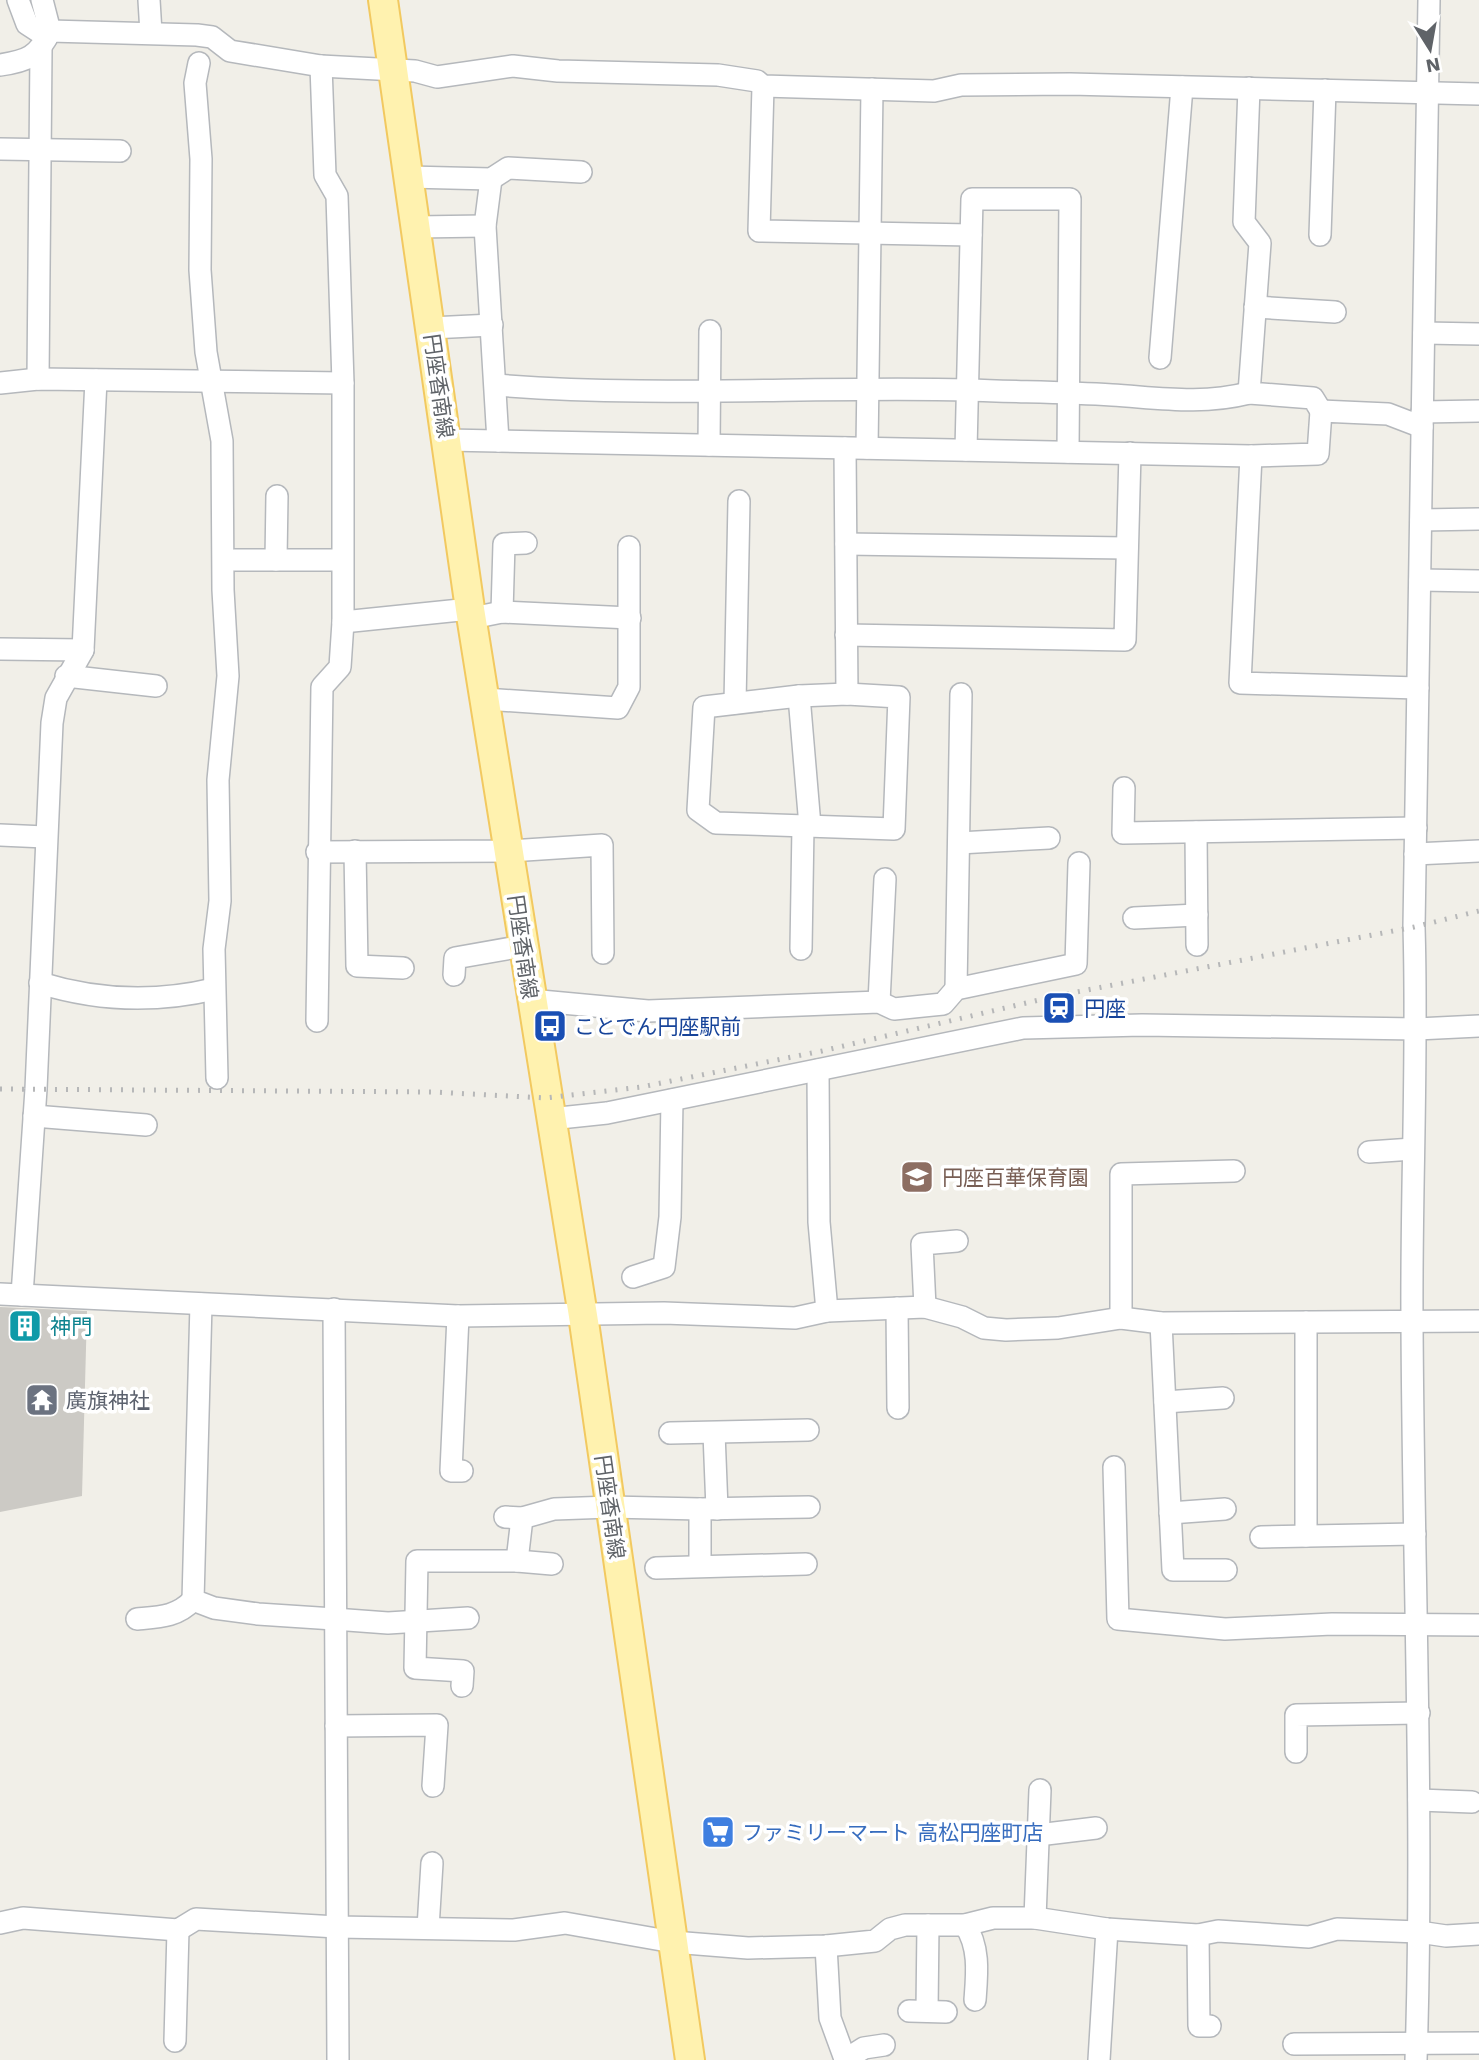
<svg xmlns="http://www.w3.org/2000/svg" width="1479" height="2060" font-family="'Work Sans','Noto Sans JP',sans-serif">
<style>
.building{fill:#cccac5}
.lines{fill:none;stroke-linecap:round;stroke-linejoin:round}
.minor-casing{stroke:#b5b8bc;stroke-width:24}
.major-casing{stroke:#f2c960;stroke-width:32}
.minor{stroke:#fff;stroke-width:21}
.major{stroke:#fff2af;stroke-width:28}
.rail{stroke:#b6b7b8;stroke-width:5;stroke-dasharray:2 9;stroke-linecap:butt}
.labels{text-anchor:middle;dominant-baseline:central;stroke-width:7;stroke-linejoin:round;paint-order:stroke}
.street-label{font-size:21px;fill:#5f6368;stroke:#fff}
.transit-label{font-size:21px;fill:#164399;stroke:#fff;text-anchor:start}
.education-label{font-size:21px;fill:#785e54;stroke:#fff;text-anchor:start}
.culture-label{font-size:21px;fill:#0d838f;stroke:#fff;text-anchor:start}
.worship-label{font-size:21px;fill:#5b616d;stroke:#fff;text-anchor:start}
.shop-label{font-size:21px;fill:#366cbe;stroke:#fff;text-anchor:start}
</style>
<rect width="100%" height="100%" fill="#f1efe8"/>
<polygon class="building" points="0,1307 87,1311 82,1496 0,1512"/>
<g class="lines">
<defs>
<g id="minor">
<polyline points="18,0 27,24 47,37"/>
<polyline points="42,0 50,31"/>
<polyline points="149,0 151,33"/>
<polyline points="199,63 195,83 201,159 200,270 206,352 222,441 223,590 228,676 218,780 220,901 214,949 217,1078"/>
<path d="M0,65C27,61 38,57 50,31L197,35L212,37L230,51L321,66L415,71L437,77L513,66L558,71L718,75L757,81L763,86L934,91L961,85L1070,84L1479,94"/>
<polyline points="763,86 759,231 971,235"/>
<polyline points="1249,88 1244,222 1260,243 1249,393 1313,398 1321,411"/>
<polyline points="0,149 120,151"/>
<polyline points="409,177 491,179 508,168 581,172"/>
<polyline points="491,179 485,226 498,441"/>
<polyline points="416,227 485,226"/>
<polyline points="1320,235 1325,90"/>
<polyline points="1255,307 1335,312"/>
<polyline points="431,328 492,325"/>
<polyline points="1424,333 1479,334"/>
<polyline points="1160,358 1182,87"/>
<polyline points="38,379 41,50"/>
<polyline points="0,383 38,379 343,383"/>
<path d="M496,385C653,398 811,386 969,390C1016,392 1065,392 1112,395C1160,398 1201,405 1249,393"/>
<polyline points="1422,412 1479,411"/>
<polyline points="447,440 1251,456 1318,454 1321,411 1388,414 1422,427"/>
<polyline points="709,445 710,331"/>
<polyline points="845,448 847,694"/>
<polyline points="867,448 872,89"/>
<polyline points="966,450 972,199 1070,199 1068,452"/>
<polyline points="1251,456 1240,683 1418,688"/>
<polyline points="1421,520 1479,519"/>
<polyline points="846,544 1127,548"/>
<polyline points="234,560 342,560"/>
<polyline points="276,560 277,496"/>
<polyline points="1420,580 1479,581"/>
<polyline points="502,612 504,544 526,543"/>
<polyline points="472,618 502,612 630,618"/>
<polyline points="343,622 470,609"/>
<polyline points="846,635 1125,640 1130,453"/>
<polyline points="0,649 83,650"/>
<polyline points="66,676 156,686"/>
<polygon points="847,694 899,697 894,829 716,823 698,810 704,707 799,696"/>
<polyline points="799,696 810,826"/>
<polyline points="485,699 618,708 629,687 629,547"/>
<polyline points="735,703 739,501"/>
<polyline points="1124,788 1123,833 1416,828"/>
<polyline points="1196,832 1197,945"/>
<polyline points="0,835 45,837"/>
<polyline points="959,843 1049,838"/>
<polyline points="355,851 357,966 403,968"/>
<polyline points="317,852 510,851 602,845 603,953"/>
<polyline points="1415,854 1479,851"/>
<polyline points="1134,918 1197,915"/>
<polyline points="801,949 803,826"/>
<polyline points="454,975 455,958 523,946"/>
<path d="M40,983C98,1001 155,1003 214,989"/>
<polyline points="956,989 961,694"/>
<polyline points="530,1000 648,1011 879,1002 894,1009 943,1004 956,989 1076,964 1079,863"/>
<polyline points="879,1002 885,879"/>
<polyline points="317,1021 322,687 340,667 343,622 343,383 337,196 325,175 321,66"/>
<polyline points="818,1070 819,1222 827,1311"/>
<polyline points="34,1116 146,1125"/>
<polyline points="550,1119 607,1113 1023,1028 1142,1025 1417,1029 1479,1026"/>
<polyline points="1369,1152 1413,1149"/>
<polyline points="633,1277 664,1267 670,1217 672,1100"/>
<polyline points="0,1294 458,1316 664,1313 795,1318 827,1311 925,1307 962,1317 984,1328 1006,1330 1058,1328 1121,1318 1161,1323 1479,1321"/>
<polyline points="22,1295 36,1089 52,723 56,698 83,650 96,380"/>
<polyline points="201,1304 193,1600 214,1608 258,1614 334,1619 388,1623 468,1618"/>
<polyline points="925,1307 922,1244 957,1241"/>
<polyline points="897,1308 898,1408"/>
<polyline points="334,1309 338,2060"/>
<polyline points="458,1316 451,1471 462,1471"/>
<polyline points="1121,1318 1121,1174 1234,1171"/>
<polyline points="1306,1322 1306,1536"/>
<polyline points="1161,1323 1173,1570 1226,1570"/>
<polyline points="1165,1402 1223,1398"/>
<polyline points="670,1433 808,1430"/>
<polyline points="714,1433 717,1509"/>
<polyline points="1114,1467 1118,1619 1225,1629 1332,1624 1479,1625"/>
<polyline points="700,1509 700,1566"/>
<polyline points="1170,1513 1225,1509"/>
<polyline points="505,1517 522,1518 554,1509 610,1507 700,1509 809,1507"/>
<polyline points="1261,1537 1415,1534"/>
<polyline points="517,1561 522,1518"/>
<polyline points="656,1568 806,1564"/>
<path d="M137,1619C159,1617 177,1617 193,1600"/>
<polyline points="462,1686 463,1671 415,1668 417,1561 517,1561 552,1564"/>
<polyline points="336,1726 437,1725 433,1786"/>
<polyline points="1296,1752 1296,1715 1419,1713"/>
<polyline points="1419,1800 1472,1802"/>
<polyline points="1038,1835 1096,1828"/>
<polyline points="1035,1918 1040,1790"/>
<polyline points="0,1923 23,1918 178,1930 196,1919 337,1927 514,1930 565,1923 673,1942 748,1948 826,1946 875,1941 890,1929 905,1925 965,1925 993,1918 1035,1918 1107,1929 1198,1935 1218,1931 1309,1937 1337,1929 1419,1932 1446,1936 1479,1934"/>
<path d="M965,1925C980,1947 977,1974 975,2000"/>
<polyline points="428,1928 432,1863"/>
<polyline points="1198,1935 1199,2026 1210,2026"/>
<polyline points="826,1946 830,2018 845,2059"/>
<polyline points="909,2011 946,2012"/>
<polyline points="927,2011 928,1925"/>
<polyline points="175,2041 178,1930"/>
<polyline points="1294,2044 1479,2043"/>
<polyline points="845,2060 864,2048 884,2045"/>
<polyline points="1099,2060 1107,1929"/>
<path d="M1416,2060C1424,1813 1413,1567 1412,1320C1411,1189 1418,1058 1414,927L1429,0"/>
</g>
<polyline id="major" points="383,0 470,609 584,1322 690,2060"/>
</defs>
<use href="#minor" class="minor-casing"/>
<use href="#major" class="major-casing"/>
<use href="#minor" class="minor"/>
<use href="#major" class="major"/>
<polyline class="rail" points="0,1089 433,1092 546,1098 641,1087 822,1051 1056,996 1414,927 1479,911"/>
</g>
<defs>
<symbol id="station-square" viewBox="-11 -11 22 22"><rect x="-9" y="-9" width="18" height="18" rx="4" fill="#1a4fb4" stroke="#fff"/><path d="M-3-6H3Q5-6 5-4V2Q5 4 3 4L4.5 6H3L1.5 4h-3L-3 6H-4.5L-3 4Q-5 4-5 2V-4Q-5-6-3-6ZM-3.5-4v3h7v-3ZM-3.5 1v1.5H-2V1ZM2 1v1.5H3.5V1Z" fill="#fff"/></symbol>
<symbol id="bus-square" viewBox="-11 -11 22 22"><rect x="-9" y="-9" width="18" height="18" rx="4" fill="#1a4fb4" stroke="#fff"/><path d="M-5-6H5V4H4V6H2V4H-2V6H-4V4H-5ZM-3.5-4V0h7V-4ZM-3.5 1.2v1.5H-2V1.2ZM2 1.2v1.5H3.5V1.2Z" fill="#fff"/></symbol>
<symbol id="school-square" viewBox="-11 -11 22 22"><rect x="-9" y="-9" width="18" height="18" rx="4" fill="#8d6e63" stroke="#fff"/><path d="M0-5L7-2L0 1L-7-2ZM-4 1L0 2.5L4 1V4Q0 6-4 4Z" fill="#fff"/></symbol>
<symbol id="building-square" viewBox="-11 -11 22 22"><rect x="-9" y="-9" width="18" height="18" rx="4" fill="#0f9aa8" stroke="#fff"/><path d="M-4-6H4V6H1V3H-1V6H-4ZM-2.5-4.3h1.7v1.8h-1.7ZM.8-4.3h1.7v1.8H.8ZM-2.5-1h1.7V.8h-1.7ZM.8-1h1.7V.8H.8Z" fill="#fff"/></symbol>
<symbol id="temple-square" viewBox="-11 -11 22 22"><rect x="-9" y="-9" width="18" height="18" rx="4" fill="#6b7280" stroke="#fff"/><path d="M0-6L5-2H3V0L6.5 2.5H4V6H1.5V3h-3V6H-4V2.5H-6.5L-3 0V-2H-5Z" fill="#fff"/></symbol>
<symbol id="supermarket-square" viewBox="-11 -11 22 22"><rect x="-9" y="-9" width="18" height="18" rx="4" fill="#3f7fe0" stroke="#fff"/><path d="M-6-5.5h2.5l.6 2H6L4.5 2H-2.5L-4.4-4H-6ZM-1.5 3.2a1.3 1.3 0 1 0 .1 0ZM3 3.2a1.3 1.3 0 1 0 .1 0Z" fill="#fff"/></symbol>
</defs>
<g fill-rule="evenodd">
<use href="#station-square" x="1040" y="989" width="38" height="38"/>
<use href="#bus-square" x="531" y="1007" width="38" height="38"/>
<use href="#school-square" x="898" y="1158" width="38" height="38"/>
<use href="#building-square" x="6" y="1307" width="38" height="38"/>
<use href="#temple-square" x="23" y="1381" width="38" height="38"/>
<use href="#supermarket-square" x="699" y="1813" width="38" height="38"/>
</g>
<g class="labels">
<g class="street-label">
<text transform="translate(439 386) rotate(82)">円座香南線</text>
<text transform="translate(523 947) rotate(82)">円座香南線</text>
<text transform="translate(610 1507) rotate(82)">円座香南線</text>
</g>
<g class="transit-label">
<text x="1084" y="1008">円座</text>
<text x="574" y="1026">ことでん円座駅前</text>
</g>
<g class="education-label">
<text x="942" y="1177">円座百華保育園</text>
</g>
<g class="culture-label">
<text x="50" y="1326">神門</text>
</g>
<g class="worship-label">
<text x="66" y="1400">廣旗神社</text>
</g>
<g class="shop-label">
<text x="742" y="1832">ファミリーマート 高松円座町店</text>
</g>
</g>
<g transform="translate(1430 49) rotate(169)" stroke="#ffffff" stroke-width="5" paint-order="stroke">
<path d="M0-5L12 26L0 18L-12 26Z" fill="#5f6368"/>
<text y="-10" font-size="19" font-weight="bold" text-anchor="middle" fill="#5f6368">N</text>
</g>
</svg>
